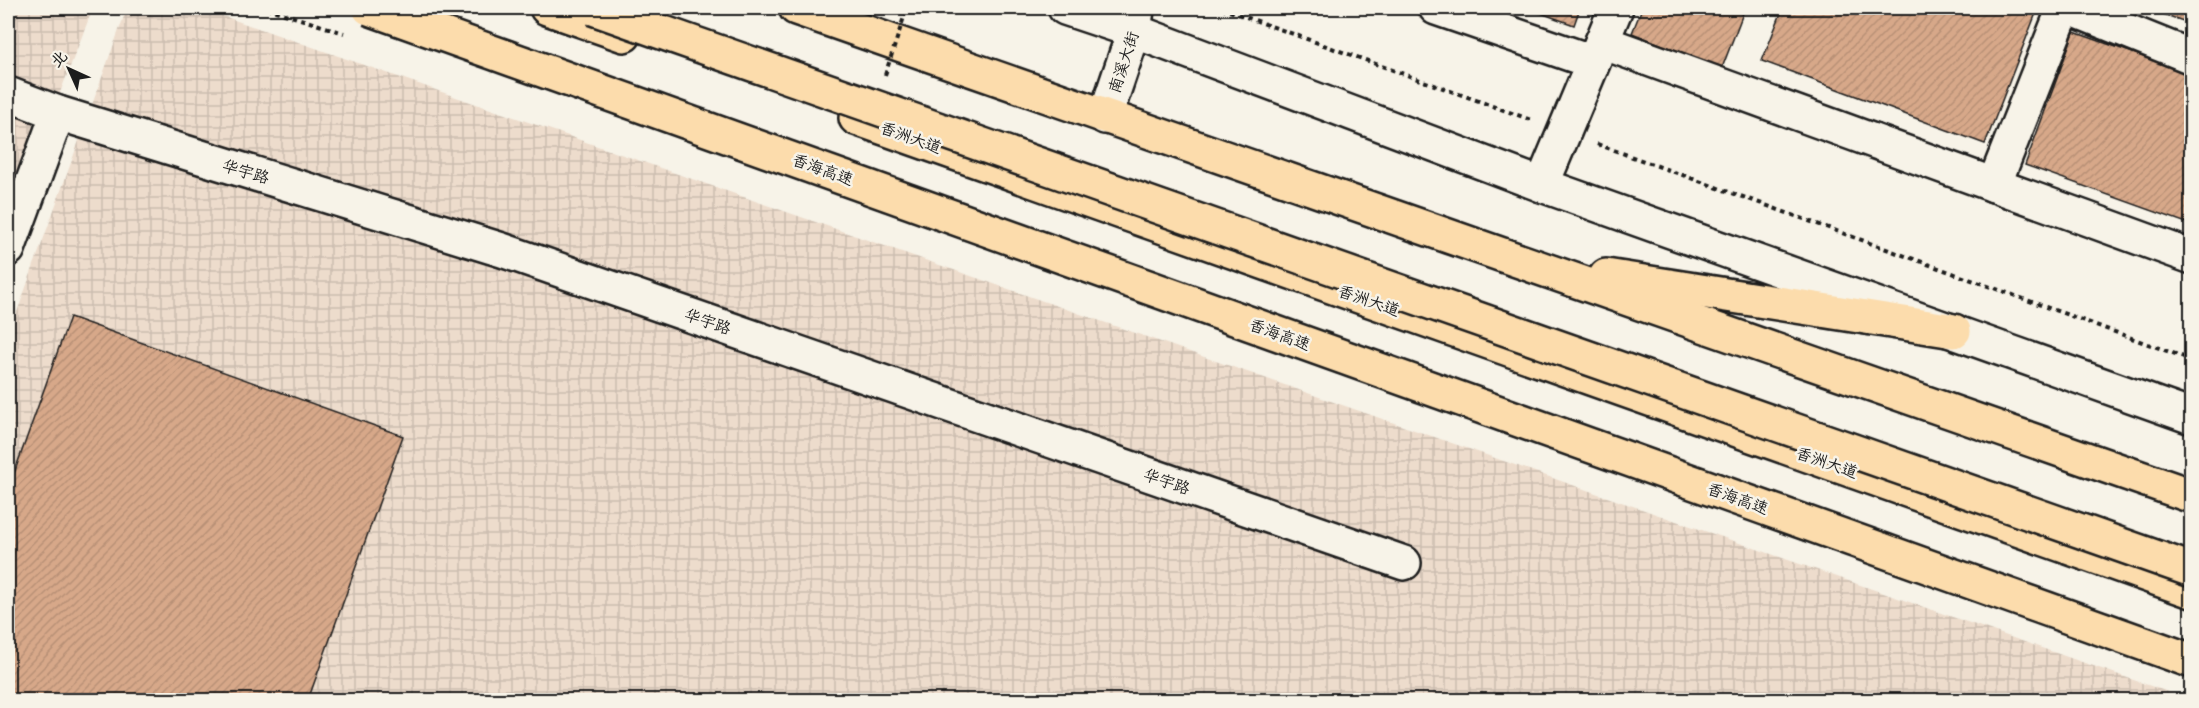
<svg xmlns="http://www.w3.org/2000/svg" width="2199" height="708" font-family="Delius,'LXGW WenKai TC',sans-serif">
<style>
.industrial{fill:url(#industrial-grid)}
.building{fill:url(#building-hatch);stroke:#1c1c1c;stroke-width:1.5}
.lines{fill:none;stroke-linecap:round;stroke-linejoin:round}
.minor-casing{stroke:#1c1c1c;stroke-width:38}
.highway-casing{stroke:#1c1c1c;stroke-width:38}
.path{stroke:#1c1c1c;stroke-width:4;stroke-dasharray:4.5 4.5;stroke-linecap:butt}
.minor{stroke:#f7f3e8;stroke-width:33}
.highway{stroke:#fcdcac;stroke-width:33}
.highway-bridge-casing{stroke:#1c1c1c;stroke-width:38;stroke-linecap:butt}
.path-bridge{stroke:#1c1c1c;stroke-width:4;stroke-dasharray:4.5 4.5;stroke-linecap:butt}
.highway-bridge{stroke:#fcdcac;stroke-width:33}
.labels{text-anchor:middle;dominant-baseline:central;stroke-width:5;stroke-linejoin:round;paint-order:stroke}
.street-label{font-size:16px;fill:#1c1c1c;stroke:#f7f3e8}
</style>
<defs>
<pattern id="industrial-grid" width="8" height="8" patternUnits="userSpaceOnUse" patternTransform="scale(1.5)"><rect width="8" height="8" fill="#eddccc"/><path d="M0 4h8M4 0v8" fill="none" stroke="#cbbcaf"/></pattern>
<pattern id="building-hatch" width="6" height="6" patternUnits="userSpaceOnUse" patternTransform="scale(1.5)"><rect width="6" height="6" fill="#d7a889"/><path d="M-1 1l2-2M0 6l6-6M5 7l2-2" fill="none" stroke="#b89076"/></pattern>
</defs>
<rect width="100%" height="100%" fill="#f7f3e8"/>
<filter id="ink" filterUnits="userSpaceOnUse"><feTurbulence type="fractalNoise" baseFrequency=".0167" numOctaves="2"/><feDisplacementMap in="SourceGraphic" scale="12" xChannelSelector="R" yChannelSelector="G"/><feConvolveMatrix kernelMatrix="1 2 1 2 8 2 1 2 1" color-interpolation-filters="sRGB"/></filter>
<g filter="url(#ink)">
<g class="industrial">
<polygon points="8,8 93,8 8,226"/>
<polygon points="127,8 200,8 2191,700 8,700 8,337"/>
</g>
<g class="building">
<polygon points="1527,8 1580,8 1574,25"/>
<polygon points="1642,8 1745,8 1722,68 1632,33"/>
<polygon points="1783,8 2038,8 1985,144 1762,61"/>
<polygon points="2145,8 2192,8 2192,24"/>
<polygon points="2074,32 2192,74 2192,225 2025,165"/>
<polygon points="70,317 403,436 308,700 8,700 8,490"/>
</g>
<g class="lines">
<defs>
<g id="minor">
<polyline points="1065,8 1134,31 1542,185 2192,417"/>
<polyline points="1436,8 1593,62"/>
<polyline points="2070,8 2192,57"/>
<polyline points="1602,42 2192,257"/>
<polyline points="8,94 58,113 502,250 1404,563"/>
<polyline points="1105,117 1134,31 1137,10"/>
<polyline points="1542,185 1616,8"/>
<polyline points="1994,185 2064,8"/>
<polyline points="8,249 58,113"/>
</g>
<g id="highway">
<polyline points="547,8 624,35"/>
<polyline points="796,8 2192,496"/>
<polyline points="856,118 2192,591"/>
<polyline points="1606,276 1954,331"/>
</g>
</defs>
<use href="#minor" class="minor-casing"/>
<use href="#highway" class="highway-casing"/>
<g class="path">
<polyline points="266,8 344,33"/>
<polyline points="1221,8 1534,121"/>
<polyline points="1597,144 2192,360"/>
</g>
<use href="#minor" class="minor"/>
<use href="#highway" class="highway"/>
<defs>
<g id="highway-bridge">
<polyline points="369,8 2192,661"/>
<polyline points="593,8 2192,570"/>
</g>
</defs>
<use href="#highway-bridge" class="highway-bridge-casing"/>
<polyline class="path-bridge" points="885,75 907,8"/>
<use href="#highway-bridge" class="highway-bridge"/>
</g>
</g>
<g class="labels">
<g class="street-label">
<text transform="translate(1123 62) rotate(-72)">南溪大街</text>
<text transform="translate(911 137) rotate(20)">香洲大道</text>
<text transform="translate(823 169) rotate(20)">香海高速</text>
<text transform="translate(246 171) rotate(17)">华宇路</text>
<text transform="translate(1369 300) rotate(19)">香洲大道</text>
<text transform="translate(708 321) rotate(19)">华宇路</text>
<text transform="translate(1280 334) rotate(20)">香海高速</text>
<text transform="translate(1827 462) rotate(19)">香洲大道</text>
<text transform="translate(1167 481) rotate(19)">华宇路</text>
<text transform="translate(1738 498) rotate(20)">香海高速</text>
</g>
</g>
<rect width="2199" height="708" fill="none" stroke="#f7f3e8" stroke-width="30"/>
<rect x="15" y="15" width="2169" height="678" fill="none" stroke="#1c1c1c" stroke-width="2" filter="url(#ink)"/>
<g transform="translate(69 69) rotate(315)" stroke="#f7f3e8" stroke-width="4.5" paint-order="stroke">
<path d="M0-4.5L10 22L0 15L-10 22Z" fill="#1c1c1c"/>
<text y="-9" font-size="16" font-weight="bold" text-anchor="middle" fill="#1c1c1c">北</text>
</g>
</svg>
